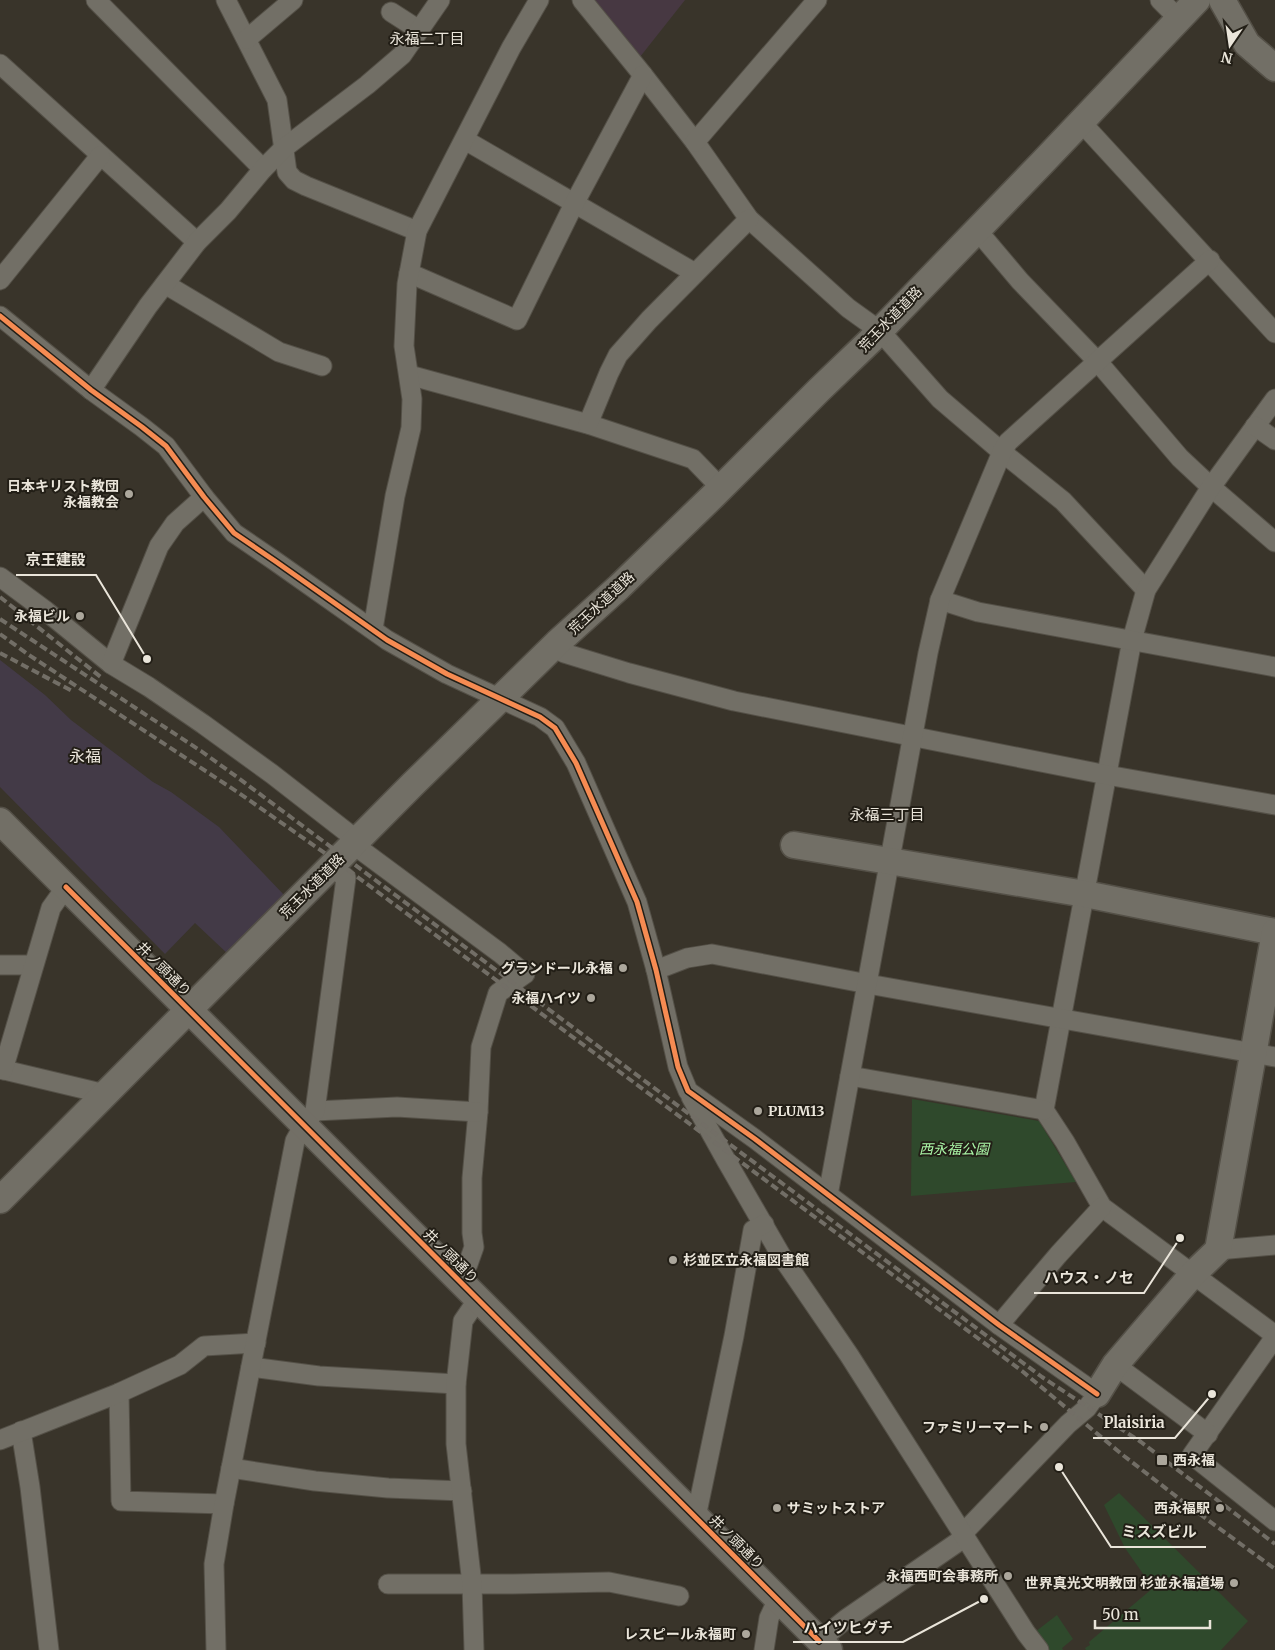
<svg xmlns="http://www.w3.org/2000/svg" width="1275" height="1650" font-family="Merriweather,'Noto Sans JP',serif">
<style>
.industrial{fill:#433a47}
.education{fill:#473842}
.green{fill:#2f492c}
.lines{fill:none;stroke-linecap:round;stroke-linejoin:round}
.street-casing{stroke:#545047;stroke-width:21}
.secondary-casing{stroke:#545047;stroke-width:29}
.street{stroke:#726f66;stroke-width:19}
.secondary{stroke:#726f66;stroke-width:26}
.rail{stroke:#726e66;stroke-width:4;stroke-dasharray:8 4;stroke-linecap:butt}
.cycleway-casing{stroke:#221e16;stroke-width:8}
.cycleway{stroke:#f68b52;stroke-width:5}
.poi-dot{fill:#aca79c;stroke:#221e16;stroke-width:2}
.labels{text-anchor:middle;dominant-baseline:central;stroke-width:4;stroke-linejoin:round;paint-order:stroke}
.street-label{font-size:14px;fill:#eae5da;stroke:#221e16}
.poi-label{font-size:14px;font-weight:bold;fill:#eae5da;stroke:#221e16;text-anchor:end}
.park-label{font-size:14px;font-style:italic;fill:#abf8a8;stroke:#221e16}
.neighbourhood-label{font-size:15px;fill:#eae5da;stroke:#221e16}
.quarter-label{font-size:16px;fill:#eae5da;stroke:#221e16}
.leader{fill:none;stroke:#eae5da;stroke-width:2}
.callout-dot{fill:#eae5da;stroke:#221e16;stroke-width:2}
.callout-label{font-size:15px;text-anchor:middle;font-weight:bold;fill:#eae5da;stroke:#221e16;stroke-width:4;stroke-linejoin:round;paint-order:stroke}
</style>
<rect width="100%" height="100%" fill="#39342a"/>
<polygon class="industrial" points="0,660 45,695 71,720 153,782 171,792 219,827 286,897 229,955 195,923 165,954 0,787"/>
<polygon class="education" points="585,0 685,0 636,62"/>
<g class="green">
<polygon points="912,1099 1039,1121 1076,1182 911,1196"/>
<polygon points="1119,1493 1248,1621 1221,1650 1086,1650 1085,1648 1090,1645 1089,1642 1153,1588 1125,1548 1104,1505"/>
<polygon points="1057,1615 1073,1639 1062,1648 1063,1650 1049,1650 1035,1632"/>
</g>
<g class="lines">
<defs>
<g id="street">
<polyline points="96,0 263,169"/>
<polyline points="226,0 277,100 287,172 294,180 306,186 417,231"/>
<polyline points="582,0 643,75 695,142 749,219 848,308 880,331 940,399 1002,452 1063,501 1146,590"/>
<polyline points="1160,0 1179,19"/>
<polyline points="391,12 419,30"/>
<polyline points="247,39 293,0"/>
<polyline points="0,64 197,242"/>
<polyline points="1081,122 1275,333"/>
<polyline points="465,140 695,273"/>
<polyline points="695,142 817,0"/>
<polyline points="977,230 1020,281 1098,362 1180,458 1211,487 1275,542"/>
<polyline points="409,273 517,320 574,204 643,75"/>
<polyline points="0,280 100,156"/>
<polyline points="165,284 279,352 322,366"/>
<polyline points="0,316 91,390 142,427 166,446 204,497 234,533 275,561 387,640 447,674 540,717 555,728 576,763 637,902 656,970 678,1067 688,1091 755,1139 999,1325 1097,1394 1087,1408 1068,1424 968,1528 958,1542 846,1619 819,1641"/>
<polyline points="409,375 588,424 693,459 721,488"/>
<polyline points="91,390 148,306 197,242 228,211 263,169 284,148 367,85 402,55 440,0"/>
<polyline points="1275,399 1211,487 1146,590 1132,640 1044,1110 1065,1142 1102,1207 1275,1335"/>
<polyline points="588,424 609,373 618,355 649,320 749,219"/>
<polyline points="1255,426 1275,440"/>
<polyline points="0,577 46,611 111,664 149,687 203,724 272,774 353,837 354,843 361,850 500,953 525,974 498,993 481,1047 478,1112 472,1178 472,1233 474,1247 468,1264 456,1278"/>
<polyline points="940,600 978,612 1275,667"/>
<polyline points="373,629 395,496 411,428 412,399 404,346 407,284 417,231 511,48 539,0"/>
<polyline points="557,643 564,653 629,673 734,701 1107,775 1275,805"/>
<polyline points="111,664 159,546 175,523 204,497"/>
<polyline points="0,965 33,965"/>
<polyline points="656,970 687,958 712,954 868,984 1275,1057"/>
<polyline points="0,1069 105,1094"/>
<polyline points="3,1070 51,908 66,887"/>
<polyline points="850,1076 1044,1110"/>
<polyline points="691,1097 726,1160 782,1257 849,1355 1026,1633 1039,1650"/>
<polyline points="315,1111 397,1107 478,1112"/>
<polyline points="828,1195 928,653 940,600 1002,452 1008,442 1210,260"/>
<polyline points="1218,1250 1275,1245"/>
<polyline points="999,1325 1058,1255 1102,1207"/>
<polyline points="1275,1337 1192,1455 1275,1521"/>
<polyline points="1115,1365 1208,1434"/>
<polyline points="251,1367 319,1376 456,1384"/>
<polyline points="119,1393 121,1501 224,1504"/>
<polyline points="21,1431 30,1487 49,1650"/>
<polyline points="0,1440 119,1393 180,1365 204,1346 256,1343"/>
<polyline points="231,1468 315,1481 388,1488 462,1491"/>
<polyline points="696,1517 734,1336 753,1230 764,1224"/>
<polyline points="388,1584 513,1584 609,1582 679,1596"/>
<polyline points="216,1650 214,1564 224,1504 295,1141 304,1125 315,1111 346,878 331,866"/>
<polyline points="474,1650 472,1584 456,1444 456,1384 463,1321 478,1299"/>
<polyline points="764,1650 769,1618 778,1599"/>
</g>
<g id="secondary">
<polyline points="1222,0 1247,44 1275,68"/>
<polyline points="0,821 829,1650"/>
<polyline points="794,845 1085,894 1275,932"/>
<polyline points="0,1200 413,784 557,643 619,587 713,496 819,390 870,341 1042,163 1197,0"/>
<polyline points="1097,1394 1115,1365 1192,1275 1218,1250 1275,932"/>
</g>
</defs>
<use href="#street" class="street-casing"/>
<use href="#secondary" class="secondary-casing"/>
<use href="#street" class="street"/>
<use href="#secondary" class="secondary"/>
<g class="rail">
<polyline points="0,597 102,678"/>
<polyline points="0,619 201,751 237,777 1042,1377 1141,1442 1275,1544"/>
<polyline points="0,634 29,655 239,793 336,861 1022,1371 1124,1456 1190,1507 1275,1569"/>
<polyline points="0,653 74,692"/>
</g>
<defs>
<g id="cycleway">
<polyline points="0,316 91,390 142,427 166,446 204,497 234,533 275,561 387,640 447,674 540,717 555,728 576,763 637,902 656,970 678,1067 688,1091 755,1139 999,1325 1097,1394"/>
<polyline points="66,887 819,1641"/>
</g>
</defs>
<use href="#cycleway" class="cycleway-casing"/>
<use href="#cycleway" class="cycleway"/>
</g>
<g class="poi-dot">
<circle cx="129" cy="494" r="5"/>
<circle cx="80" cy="616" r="5"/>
<circle cx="623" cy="968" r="5"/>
<circle cx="591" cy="998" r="5"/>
<circle cx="758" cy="1111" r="5"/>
<circle cx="673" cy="1260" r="5"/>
<circle cx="1044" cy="1427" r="5"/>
<rect x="1156" y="1454" width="12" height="12" rx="2.5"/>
<circle cx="777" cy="1508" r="5"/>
<circle cx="1220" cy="1508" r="5"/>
<circle cx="1008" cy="1576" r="5"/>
<circle cx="1234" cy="1583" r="5"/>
<circle cx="746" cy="1634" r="5"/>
</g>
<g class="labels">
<g class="street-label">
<text transform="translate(890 319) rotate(-46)">荒玉水道道路</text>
<text transform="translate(601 603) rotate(-43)">荒玉水道道路</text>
<text transform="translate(312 886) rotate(-45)">荒玉水道道路</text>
<text transform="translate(164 969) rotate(45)">井ノ頭通り</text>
<text transform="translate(451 1256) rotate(45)">井ノ頭通り</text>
<text transform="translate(737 1542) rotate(45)">井ノ頭通り</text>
</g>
<g class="poi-label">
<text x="119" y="486">日本キリスト教団<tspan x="119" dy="16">永福教会</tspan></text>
<text x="70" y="616">永福ビル</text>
<text x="613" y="968">グランドール永福</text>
<text x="581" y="998">永福ハイツ</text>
<text x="768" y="1111" text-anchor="start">PLUM13</text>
<text x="683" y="1260" text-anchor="start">杉並区立永福図書館</text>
<text x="1034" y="1427">ファミリーマート</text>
<text x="1173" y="1460" text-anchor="start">西永福</text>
<text x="787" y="1508" text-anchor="start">サミットストア</text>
<text x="1210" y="1508">西永福駅</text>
<text x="998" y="1576">永福西町会事務所</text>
<text x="1224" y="1583">世界真光文明教団 杉並永福道場</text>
<text x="736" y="1634">レスピール永福町</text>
</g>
<g class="park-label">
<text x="954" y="1149">西永福公園</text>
</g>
<g class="neighbourhood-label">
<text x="427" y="38">永福二丁目</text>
<text x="887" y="814">永福三丁目</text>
</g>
<g class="quarter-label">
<text x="85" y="756">永福</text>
</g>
</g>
<path class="leader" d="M147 659L96 575H16M1180 1238L1144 1293H1034M1212 1394L1175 1438H1093M1059 1467L1111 1547H1206M984 1599L903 1642H793"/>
<g class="callout-dot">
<circle cx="147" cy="659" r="5"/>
<circle cx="1180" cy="1238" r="5"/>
<circle cx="1212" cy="1394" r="5"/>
<circle cx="1059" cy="1467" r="5"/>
<circle cx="984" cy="1599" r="5"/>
</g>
<g class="callout-label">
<text x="56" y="565">京王建設</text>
<text x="1089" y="1283">ハウス・ノセ</text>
<text x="1134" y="1428">Plaisiria</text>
<text x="1159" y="1537">ミスズビル</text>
<text x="848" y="1633">ハイツヒグチ</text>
</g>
<g transform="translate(1230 45) rotate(193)" stroke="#221e16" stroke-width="4" paint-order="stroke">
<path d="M0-4L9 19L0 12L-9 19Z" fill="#eae5da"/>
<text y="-8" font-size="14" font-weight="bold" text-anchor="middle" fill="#eae5da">N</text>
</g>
<path d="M1095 1620v8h115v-8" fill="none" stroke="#eae5da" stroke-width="2.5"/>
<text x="1102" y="1620" font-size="15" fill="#eae5da" stroke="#221e16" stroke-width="4" paint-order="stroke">50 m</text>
</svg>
